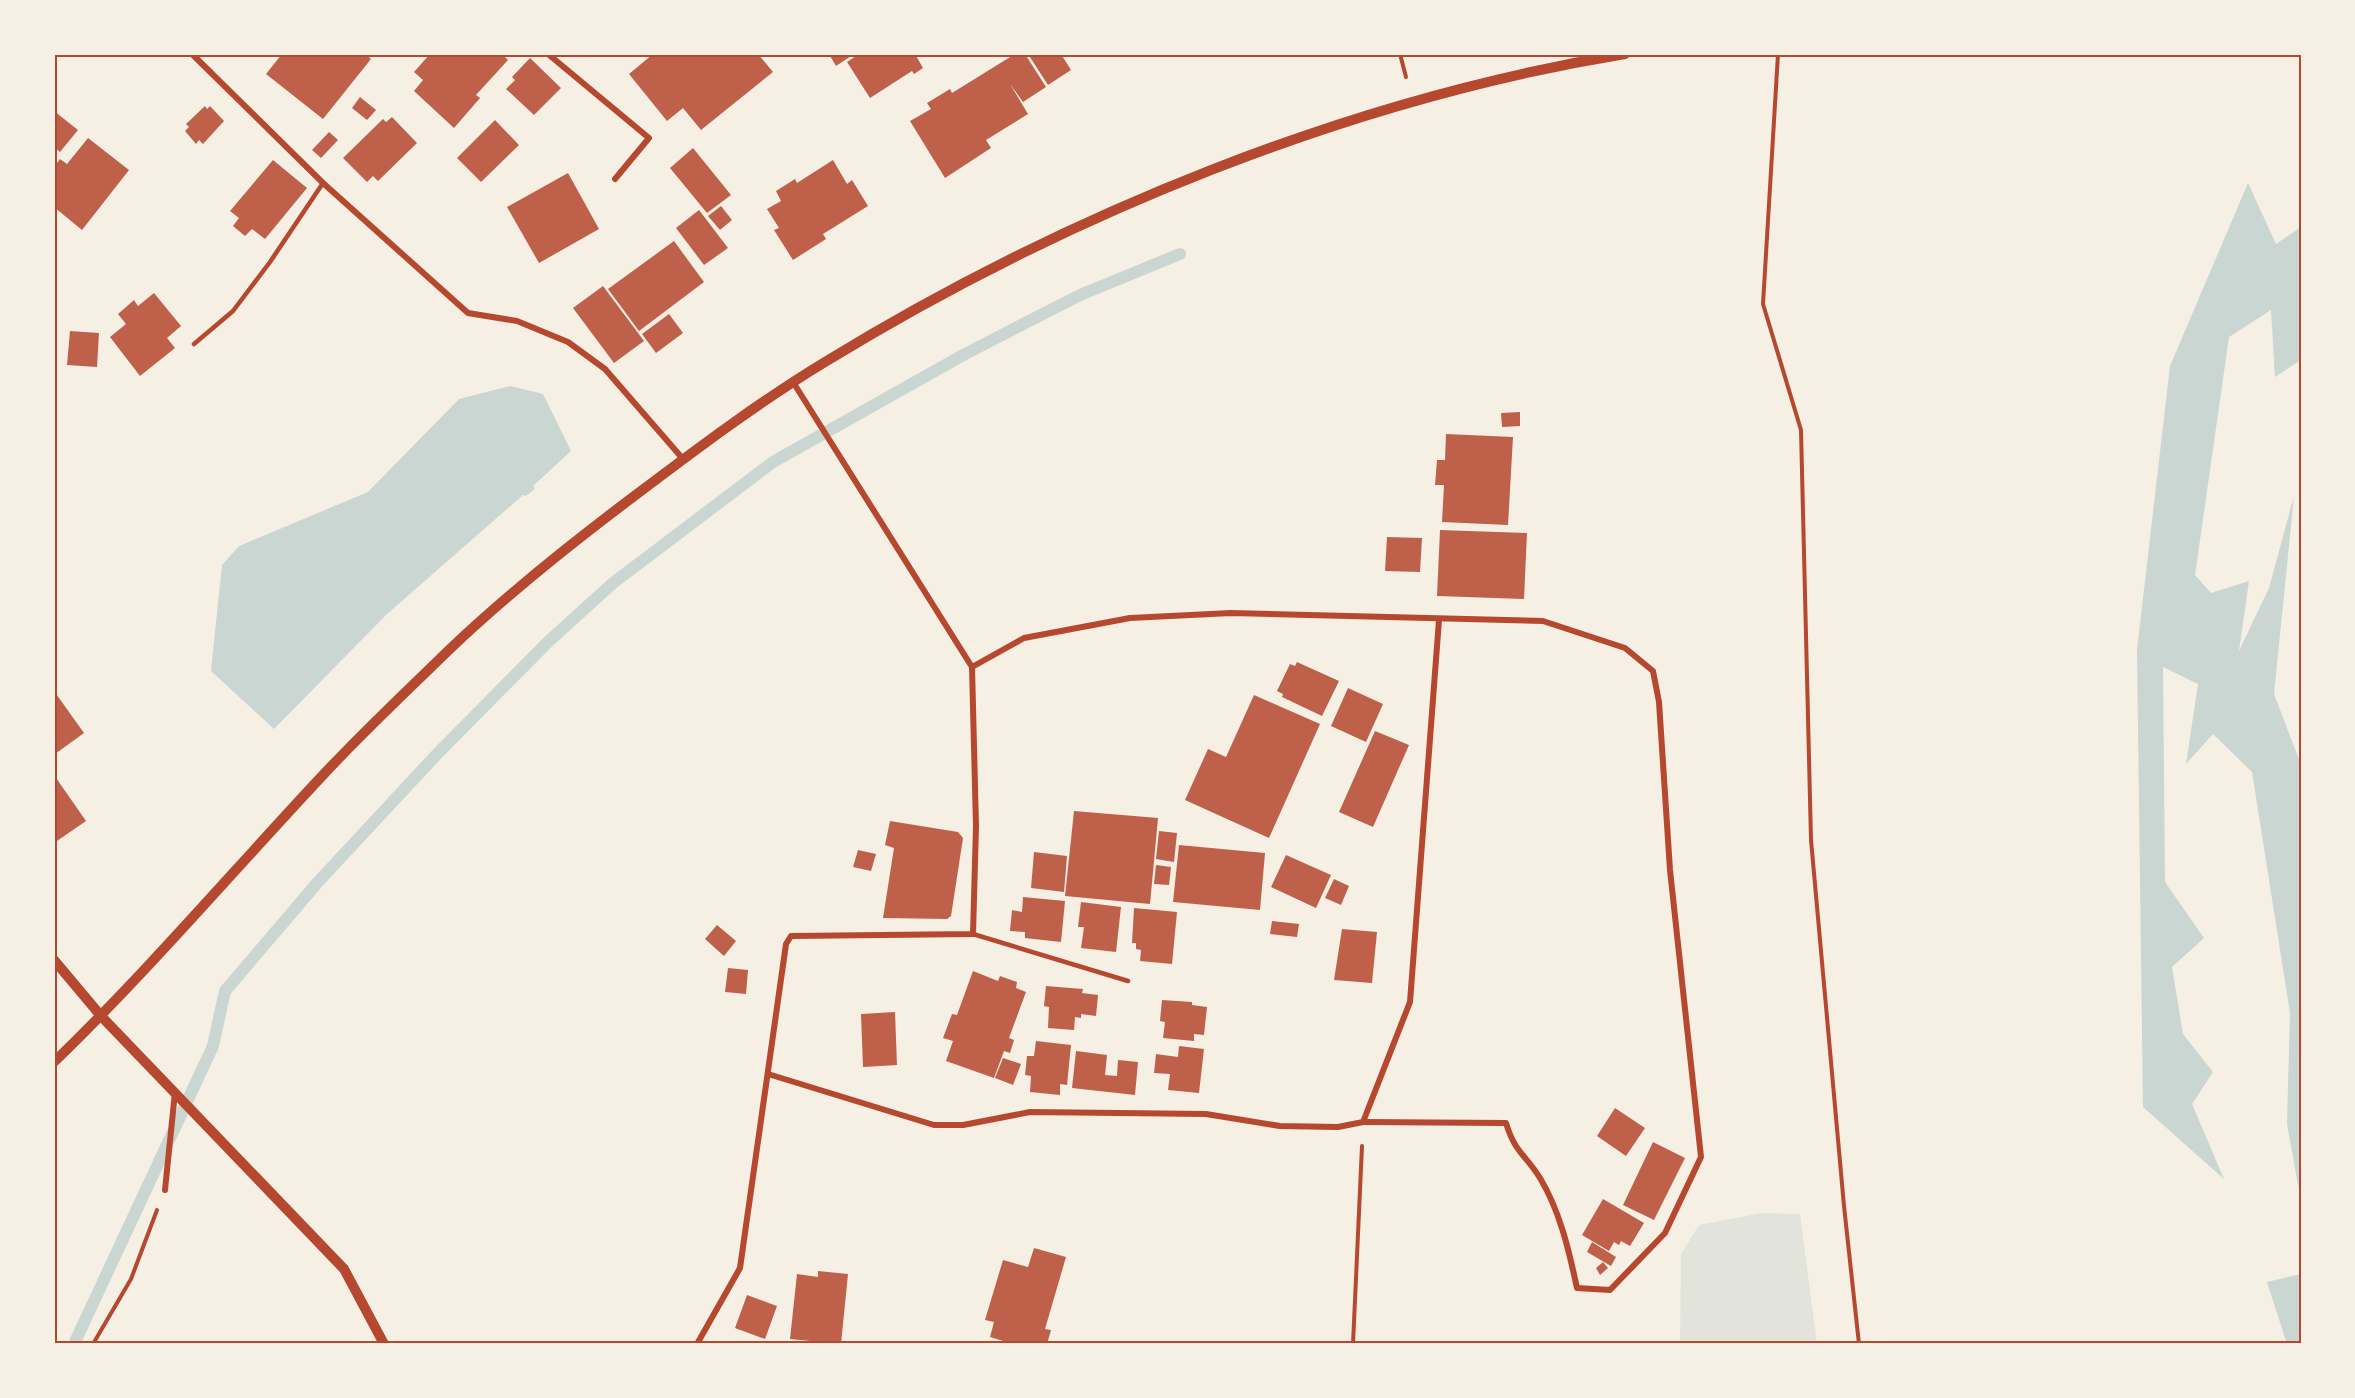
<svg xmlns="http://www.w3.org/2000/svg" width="2355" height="1398" font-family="'Fira Sans',sans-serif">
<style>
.green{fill:#e2e4dc}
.water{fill:#c9d6d2}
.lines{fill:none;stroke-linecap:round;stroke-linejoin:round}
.stream{stroke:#c9d6d2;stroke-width:12}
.building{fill:#bf614a}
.path{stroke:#b5482f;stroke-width:4}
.service{stroke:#b5482f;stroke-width:4.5}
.minor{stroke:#b5482f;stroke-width:6}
.tertiary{stroke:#b5482f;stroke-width:10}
.neatline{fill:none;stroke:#b5482f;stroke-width:2}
</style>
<rect width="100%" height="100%" fill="#f6efe4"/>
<polygon class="green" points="1762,1213 1800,1214 1817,1344 1680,1344 1681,1254 1699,1225"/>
<g class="water">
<polygon points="2248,183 2276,244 2301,227 2301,360 2275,377 2271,310 2229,337 2195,575 2211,593 2249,581 2239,651 2269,588 2294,496 2274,694 2300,762 2301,776 2301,1201 2287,1124 2290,1013 2252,772 2213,734 2186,764 2198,684 2163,667 2165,882 2204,938 2172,967 2183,1034 2213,1072 2192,1104 2224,1179 2143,1107 2137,650 2170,366"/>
<polygon points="510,386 543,394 571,451 533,486 535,489 526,496 523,495 387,614 274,729 211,671 222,565 239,546 368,492 459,399"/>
<polygon points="2301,1274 2301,1344 2287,1344 2267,1282"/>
</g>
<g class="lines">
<polyline class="stream" points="74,1344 213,1046 225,991 318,882 438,753 549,641 613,583 773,462 965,354 1080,295 1180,254"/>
</g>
<g class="building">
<polygon points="282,54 365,54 371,59 323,119 266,74"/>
<polygon points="430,54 435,56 437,54 502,54 508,60 476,95 480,98 454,128 414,91 423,80 414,72"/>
<polygon points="653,54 758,54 773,72 701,130 683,108 667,121 629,74"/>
<polygon points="829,54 854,54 836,66"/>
<polygon points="859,54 915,54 923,68 914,74 912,71 870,98 847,62"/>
<polygon points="1015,54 1025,54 1046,87 1023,102 1010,84 1028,114 986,140 991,148 945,178 910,121 931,109 927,103 950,89 952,93"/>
<polygon points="1028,54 1061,54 1071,70 1048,85"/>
<polygon points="530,58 561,88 534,115 506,89 515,80 512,77"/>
<polygon points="360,97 376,110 367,120 352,108"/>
<polygon points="205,106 207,109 210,106 224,121 203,144 199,140 196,144 185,131 189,127 186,124"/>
<polygon points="54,111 78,130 60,152 54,147"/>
<polygon points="392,117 417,143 378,181 373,176 367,182 343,158 383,119 386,122"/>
<polygon points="495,120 519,145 481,182 457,158"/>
<polygon points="329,132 338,140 321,158 312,150"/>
<polygon points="88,138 129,170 82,230 54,207 54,167 60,159 67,164"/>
<polygon points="693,148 731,195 707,213 670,168"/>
<polygon points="273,160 307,188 265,239 252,229 245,236 233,226 239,218 230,211"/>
<polygon points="833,160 847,184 852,180 868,206 823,234 826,239 793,260 774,230 779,228 767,209 781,201 776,191 795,179 797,183"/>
<polygon points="568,173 599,229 539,263 507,207"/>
<polygon points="721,206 732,220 720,230 708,216"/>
<polygon points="699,210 728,248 704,265 676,228"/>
<polygon points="674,241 704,282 639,331 608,289"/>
<polygon points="603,286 644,341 614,363 573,308"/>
<polygon points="154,293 181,326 167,338 175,348 140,376 110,337 126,324 118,314 134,300 138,306"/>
<polygon points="669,314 683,333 656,353 642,334"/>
<polygon points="70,331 99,333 97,367 67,365"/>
<polygon points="1520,412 1520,426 1502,427 1501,413"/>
<polygon points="1446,434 1513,437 1508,525 1442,522 1444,485 1435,485 1437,460 1445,460"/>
<polygon points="1440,530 1527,533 1524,599 1437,596"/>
<polygon points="1387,537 1422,538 1420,572 1385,571"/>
<polygon points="1297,662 1339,681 1322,716 1282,697 1283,694 1277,691 1290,664 1295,666"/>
<polygon points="1348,688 1383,704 1366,742 1331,726"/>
<polygon points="54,691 84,733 55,754 54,753"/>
<polygon points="1254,695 1320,724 1269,838 1185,800 1208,749 1226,757"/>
<polygon points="1375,731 1409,745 1373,827 1339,812"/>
<polygon points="54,775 86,821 54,843"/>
<polygon points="1074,811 1158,818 1150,904 1065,896"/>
<polygon points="890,821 958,832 963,838 951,916 947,919 883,918 894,848 885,845"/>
<polygon points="1159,831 1177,833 1174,862 1156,859"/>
<polygon points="1179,845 1265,853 1260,910 1173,902"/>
<polygon points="858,850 876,854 871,871 853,867"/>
<polygon points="1034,852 1067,856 1064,892 1031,888"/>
<polygon points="1286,855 1331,875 1316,908 1271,887"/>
<polygon points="1156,865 1171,867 1169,885 1154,884"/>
<polygon points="1334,879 1349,886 1341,905 1325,898"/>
<polygon points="1023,897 1065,901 1061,942 1025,938 1025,932 1010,931 1012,910 1022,912"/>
<polygon points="1081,902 1121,907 1116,952 1081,948 1084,927 1078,927"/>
<polygon points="1134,908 1177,912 1172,964 1140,961 1141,950 1136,949 1136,943 1132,943"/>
<polygon points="1272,921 1299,924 1297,937 1270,934"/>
<polygon points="717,925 736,941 724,956 705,939"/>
<polygon points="1342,929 1377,932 1372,983 1334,980"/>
<polygon points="728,968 748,970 746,994 725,992"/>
<polygon points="973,971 998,981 1000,976 1017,982 1016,988 1026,992 1009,1038 1014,1040 1010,1053 1004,1051 994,1078 946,1061 953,1041 943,1038 952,1014 957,1015"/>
<polygon points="1046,986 1083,989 1082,993 1098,995 1096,1016 1081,1014 1081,1018 1075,1017 1074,1030 1048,1028 1049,1007 1044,1006"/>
<polygon points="1162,1000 1192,1002 1192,1005 1207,1007 1204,1035 1194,1034 1194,1041 1163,1038 1165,1022 1160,1021"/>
<polygon points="895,1012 897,1065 863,1067 861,1014"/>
<polygon points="1036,1041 1071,1045 1067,1085 1060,1084 1060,1095 1030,1092 1031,1076 1025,1075 1027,1056 1034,1056"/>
<polygon points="1179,1046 1204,1049 1199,1093 1168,1090 1170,1074 1154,1073 1156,1054 1178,1057"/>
<polygon points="1076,1051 1107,1055 1105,1075 1117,1076 1118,1060 1138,1062 1135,1095 1072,1088"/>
<polygon points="1003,1058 1021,1064 1013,1085 995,1078"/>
<polygon points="1615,1108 1645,1128 1626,1156 1597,1136"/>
<polygon points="1653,1142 1685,1158 1654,1220 1623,1205"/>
<polygon points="1603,1199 1644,1223 1630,1246 1621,1241 1619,1245 1614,1242 1609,1251 1582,1235"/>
<polygon points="1592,1242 1616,1257 1611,1266 1587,1252"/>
<polygon points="1034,1248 1066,1257 1045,1329 1051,1330 1047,1344 1013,1344 990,1337 994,1322 985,1320 1003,1260 1028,1267"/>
<polygon points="1603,1262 1608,1268 1600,1275 1596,1268"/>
<polygon points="818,1271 848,1274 841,1344 790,1339 797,1274 818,1277"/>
<polygon points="747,1295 777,1306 765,1339 735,1328"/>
</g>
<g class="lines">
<g class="path">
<polyline points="1400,54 1406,77"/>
<polyline points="1778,54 1763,304 1801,430 1811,840 1844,1206 1859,1344"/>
<polyline points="93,1344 131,1279 157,1210"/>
<polyline points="1353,1344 1362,1146"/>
</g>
<g class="service">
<polyline points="194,344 233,311 270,262 323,183"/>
<polyline points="973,934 1128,981"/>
</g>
<g class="minor">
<polyline points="192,54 323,183 468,313 517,321 568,342 605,369 683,459"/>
<polyline points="548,54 649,138 615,179"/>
<polyline points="793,382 972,667"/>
<polyline points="768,1074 934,1125 963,1125 1030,1112 1206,1114 1280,1126 1338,1127 1363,1122 1410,1002 1439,620"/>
<polyline points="165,1190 175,1092"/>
<path d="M697,1344L740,1268L786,944L791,936L973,934L976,826L972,667L1024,638L1130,618L1231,613L1543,621L1625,648L1653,671L1659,702L1670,870L1701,1157L1665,1233L1610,1290L1577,1288C1569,1251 1560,1211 1540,1178C1526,1155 1515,1153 1506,1123L1363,1122"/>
</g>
<g class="tertiary">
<polyline points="54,960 101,1016 344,1269 384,1344"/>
<path d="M54,1062C148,971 233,871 323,775C364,731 409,689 452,647C510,592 573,542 637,494C698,448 759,402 825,362C1063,216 1349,99 1625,54"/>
</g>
</g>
<rect width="2355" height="1398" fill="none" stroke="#f6efe4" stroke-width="111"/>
<rect x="56" y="56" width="2244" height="1286" class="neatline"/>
</svg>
